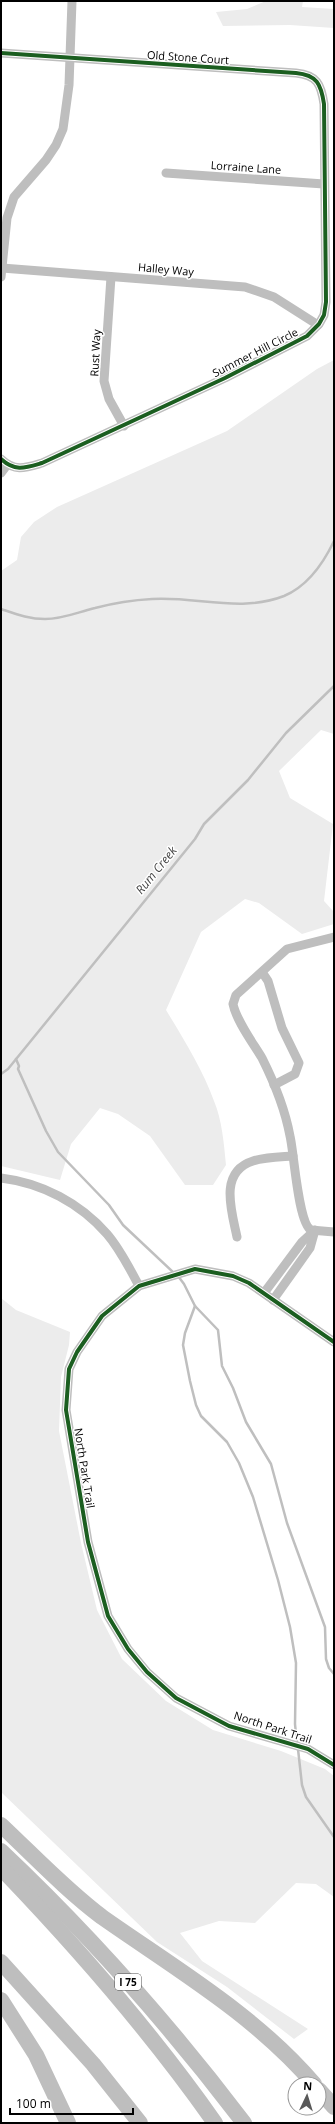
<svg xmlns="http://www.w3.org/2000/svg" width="335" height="2124" font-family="'Open Sans',sans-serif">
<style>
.green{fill:#ececec}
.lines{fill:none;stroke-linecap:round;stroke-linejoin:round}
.stream{stroke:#bfbfbf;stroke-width:2.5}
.street{stroke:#bebebe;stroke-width:9}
.highway{stroke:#bebebe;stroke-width:16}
.cycleway-casing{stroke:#fff;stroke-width:6}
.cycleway{stroke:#1b5e20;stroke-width:4}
.labels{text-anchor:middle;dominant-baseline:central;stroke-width:3;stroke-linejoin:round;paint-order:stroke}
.shield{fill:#fff;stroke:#4c4c4c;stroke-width:1}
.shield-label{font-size:10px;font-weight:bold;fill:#000}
.street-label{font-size:11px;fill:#000;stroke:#fff}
.water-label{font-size:12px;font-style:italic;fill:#444;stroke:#fff}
</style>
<rect width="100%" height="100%" fill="#fff"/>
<g class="green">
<polygon points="266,1 303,1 302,7 334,9 334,28 290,25 223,26 216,12 247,9"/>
<path d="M334,360V734L321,730L279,771L290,798L333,824L324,901L334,912V924L302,934L259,903L245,899L201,932L166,1010C183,1038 203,1070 214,1101C222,1120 224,1144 226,1165L213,1185H185L150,1136L118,1114L100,1108L71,1144L60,1180L1,1166V571L17,560L21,537L34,522L57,507L227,431L317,369Z"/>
<polygon points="1,1298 16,1310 70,1332 69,1345 61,1377 59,1431 81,1543 97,1610 122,1659 166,1701 213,1730 281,1751 325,1769 334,1776 334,1897 316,1884 296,1883 255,1923 219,1921 180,1933 202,1961 308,2029 294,2039 227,1987 157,1942 1,1792"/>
</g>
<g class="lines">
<g class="stream">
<path d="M1,609C16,614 29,619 45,619C63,619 78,612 95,608C114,603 133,600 152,599C197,596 240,613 284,596C308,586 323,564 334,541"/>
<polyline points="16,1059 19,1066 18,1069 46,1131 58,1152 109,1205 123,1225 174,1273"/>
<polyline points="1,1074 8,1069 195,839 204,824 248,780 286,733 334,686"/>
<polyline points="178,1276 184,1284 195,1306 218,1330 222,1366 233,1388 246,1422 271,1464 287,1523 325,1627 326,1659 329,1668 334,1674"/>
<polyline points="195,1306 185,1333 183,1345 190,1381 196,1405 201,1416 227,1442 239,1463 253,1497 278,1580 290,1627 296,1663 295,1724 297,1744"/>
<polyline points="298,1749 302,1785 306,1797 334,1837"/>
</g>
<g class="street">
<path d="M1,53L296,73C317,75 321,84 324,104L326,302L324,315L319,324L307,336L225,378L42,463C25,468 15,472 1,459"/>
<polyline points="166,173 324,184"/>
<polyline points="2,268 245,287 274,297 318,325"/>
<polyline points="1,277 7,218 14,197 46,160 56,145 63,129 69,85 72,1"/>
<polyline points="111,277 104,381 109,399 124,426"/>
<polyline points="1,473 7,465"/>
<path d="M334,937L287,949L236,995L233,1004C236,1020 253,1043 262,1058C274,1082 285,1109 290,1136C294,1152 298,1223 311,1230L334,1232"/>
<polyline points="262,972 268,981 282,1028 299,1063 295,1074 274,1085"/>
<path d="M1,1178C42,1183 80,1203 107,1234C120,1249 130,1269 139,1286"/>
<path d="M237,1237C232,1212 218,1172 253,1161C266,1157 280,1157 293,1156"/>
<polyline points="264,1293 302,1242 314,1231"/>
<polyline points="273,1300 310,1248 315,1230"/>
<polyline points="334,1342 249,1283 233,1276 195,1269 139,1286 102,1316 77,1352 69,1369 66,1410 88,1542 108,1616 128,1649 147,1672 176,1698 229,1726 308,1749 334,1765"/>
</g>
<g class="highway">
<path d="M1,1825C34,1856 66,1890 102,1917C176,1969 255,2015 314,2084"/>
<path d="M1,1851C89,1934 171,2027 244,2123"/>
<path d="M1,1868C78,1948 151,2032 215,2123"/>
<polyline points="1,1962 93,2064 140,2123"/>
<polyline points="1,2000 36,2055 68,2123"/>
<polyline points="319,2090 334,2107"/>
</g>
<defs>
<g id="cycleway">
<path d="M1,53L296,73C317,75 321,84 324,104L326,302L324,315L319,324L307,336L225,378L42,463C25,468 15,472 1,459"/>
<polyline points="334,1342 249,1283 233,1276 195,1269 139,1286 102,1316 77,1352 69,1369 66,1410 88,1542 108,1616 128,1649 147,1672 176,1698 229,1726 308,1749 334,1765"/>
</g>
</defs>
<use href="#cycleway" class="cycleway-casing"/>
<use href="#cycleway" class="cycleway"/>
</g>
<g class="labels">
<rect class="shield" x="115" y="1974" width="26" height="16" rx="3"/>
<g class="shield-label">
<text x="128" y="1982">I 75</text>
</g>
<g class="street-label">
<text transform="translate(188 57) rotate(4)">Old Stone Court</text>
<text transform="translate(246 167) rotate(4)">Lorraine Lane</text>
<text transform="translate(166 269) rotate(5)">Halley Way</text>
<text transform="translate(255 352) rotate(-27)">Summer Hill Circle</text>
<text transform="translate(95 353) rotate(-87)">Rust Way</text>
<text transform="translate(85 1468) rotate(81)">North Park Trail</text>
<text transform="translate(273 1727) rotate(18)">North Park Trail</text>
</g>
<g class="water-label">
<text transform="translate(156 870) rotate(-51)">Rum Creek</text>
</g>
</g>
<rect width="335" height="2124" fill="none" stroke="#000000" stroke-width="4"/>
<g transform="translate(307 2096) rotate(4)"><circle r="19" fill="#ffffff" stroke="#999999"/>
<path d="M0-3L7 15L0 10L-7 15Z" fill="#595959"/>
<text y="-6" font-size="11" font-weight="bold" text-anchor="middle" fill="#000000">N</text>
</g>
<path d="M10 2108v6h123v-6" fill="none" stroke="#000000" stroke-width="2"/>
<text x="16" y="2108" font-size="12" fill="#000000" stroke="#ffffff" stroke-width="3" paint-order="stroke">100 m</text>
</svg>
